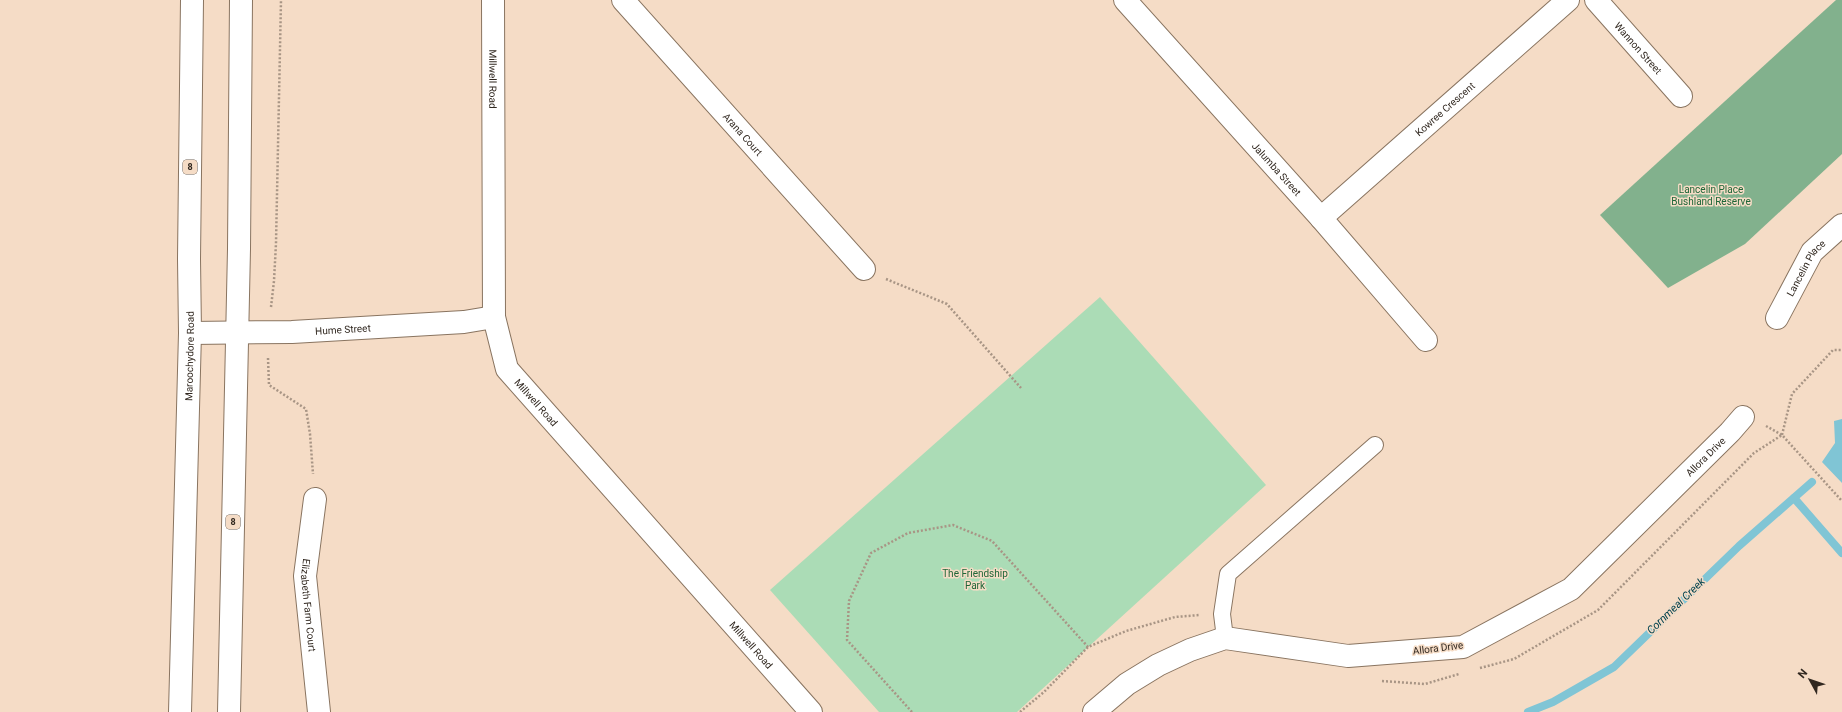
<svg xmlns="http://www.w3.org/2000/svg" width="1842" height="712" font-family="Roboto,sans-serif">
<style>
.green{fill:#abdcb6}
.forest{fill:#82b18d}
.water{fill:#80c5d5}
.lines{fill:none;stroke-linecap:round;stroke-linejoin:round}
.stream{stroke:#80c5d5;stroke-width:8}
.service-casing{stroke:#897460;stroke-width:18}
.minor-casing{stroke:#897460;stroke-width:24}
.primary-casing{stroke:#897460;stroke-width:24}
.path{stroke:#a89585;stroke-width:2.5;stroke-dasharray:2 2;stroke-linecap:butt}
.service{stroke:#fff;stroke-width:16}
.minor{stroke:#fff;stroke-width:22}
.primary{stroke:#fff;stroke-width:22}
.labels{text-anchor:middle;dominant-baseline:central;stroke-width:3;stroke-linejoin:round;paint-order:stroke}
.shield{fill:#f5dcc6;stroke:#6c5e52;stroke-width:1}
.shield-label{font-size:9px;font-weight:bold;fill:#312820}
.street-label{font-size:10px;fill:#312820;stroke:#f5dcc6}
.park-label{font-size:10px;fill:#1e6637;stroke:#f5dcc6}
.water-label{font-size:11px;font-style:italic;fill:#00424e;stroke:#f5dcc6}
</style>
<rect width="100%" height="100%" fill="#f5dcc6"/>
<polygon class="green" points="1100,297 1266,485 1017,712 879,712 770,590"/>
<polygon class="forest" points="1836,0 1842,0 1842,154 1745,244 1668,288 1600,215"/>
<polygon class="water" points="1842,419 1842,483 1822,462 1835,443 1834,421"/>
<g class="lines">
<g class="stream">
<polyline points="1794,498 1842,553"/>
<polyline points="1528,712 1553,702 1614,667 1739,546 1812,482"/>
</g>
<defs>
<polyline id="service" points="1225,638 1222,614 1228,574 1375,445"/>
<g id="minor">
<path id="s1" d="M493,0L494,317L507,369L811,712"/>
<path id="s2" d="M623,0L864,269"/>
<path id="s3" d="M1125,0L1321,218L1426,340"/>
<path id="s4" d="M1596,0L1681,96"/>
<path id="s5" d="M1321,218L1568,0"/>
<path id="s6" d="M1777,318L1812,252L1842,225"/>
<path id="s7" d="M190,333L292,332L464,322L494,317"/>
<path id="s8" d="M315,499L305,576L319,712"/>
<path id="s9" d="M1094,712L1127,684L1158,665L1190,650L1225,638L1348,656L1463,647L1571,589L1730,432L1743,417"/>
</g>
<g id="primary">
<path id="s10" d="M180,712L190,333L189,259L192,0"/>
<polyline points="229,712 239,249 241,0"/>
</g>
</defs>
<use href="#service" class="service-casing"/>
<use href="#minor" class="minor-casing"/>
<use href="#primary" class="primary-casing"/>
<g class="path">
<polyline points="886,279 947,304 1021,388"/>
<polyline points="271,307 274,281 276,243 281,0"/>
<polyline points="268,358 269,385 306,409 310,434 313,474"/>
<polyline points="1766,426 1782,435 1842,501"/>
<polyline points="1782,435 1792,394 1833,350 1842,350"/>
<polyline points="1480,668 1514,659 1598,610 1754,453 1782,435"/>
<polyline points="1382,681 1425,684 1459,674"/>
<polyline points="912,712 847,640 849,601 871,553 908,533 953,525 992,541 1088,647"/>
<polyline points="1020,712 1044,692 1088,647 1126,631 1175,617 1200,615"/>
</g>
<use href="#service" class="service"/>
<use href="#minor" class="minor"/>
<use href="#primary" class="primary"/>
</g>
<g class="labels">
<g class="shield">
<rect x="183" y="160" width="14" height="14" rx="3"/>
<rect x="226" y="515" width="14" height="14" rx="3"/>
</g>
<g class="shield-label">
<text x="190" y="167">8</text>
<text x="233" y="522">8</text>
</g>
<g class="street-label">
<text stroke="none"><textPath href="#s4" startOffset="64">Wannon Street</textPath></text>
<text stroke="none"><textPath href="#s1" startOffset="79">Millwell Road</textPath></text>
<text stroke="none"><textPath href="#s5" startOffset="165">Kowree Crescent</textPath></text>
<text stroke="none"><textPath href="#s2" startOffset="180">Arana Court</textPath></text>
<text stroke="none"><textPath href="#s3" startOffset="227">Jalumba Street</textPath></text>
<text stroke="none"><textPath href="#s6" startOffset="58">Lancelin Place</textPath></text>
<text stroke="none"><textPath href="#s7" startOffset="153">Hume Street</textPath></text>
<text stroke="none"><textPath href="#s10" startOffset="356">Maroochydore Road</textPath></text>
<text stroke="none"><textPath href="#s1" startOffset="415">Millwell Road</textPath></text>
<text stroke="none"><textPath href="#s9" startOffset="703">Allora Drive</textPath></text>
<text stroke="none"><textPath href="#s8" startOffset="107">Elizabeth Farm Court</textPath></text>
<text stroke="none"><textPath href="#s1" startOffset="739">Millwell Road</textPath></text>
<text transform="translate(1438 648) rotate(-7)">Allora Drive</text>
</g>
<g class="park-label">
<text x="1711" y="189">Lancelin Place<tspan x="1711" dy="12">Bushland Reserve</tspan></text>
<text x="975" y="573">The Friendship<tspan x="975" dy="12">Park</tspan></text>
</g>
<g class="water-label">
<text transform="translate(1676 606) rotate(-44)">Cornmeal Creek</text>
</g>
</g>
<g transform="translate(1810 680) rotate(310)" stroke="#f5dcc6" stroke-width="3" paint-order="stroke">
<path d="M0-3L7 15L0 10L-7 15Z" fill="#312820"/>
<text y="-6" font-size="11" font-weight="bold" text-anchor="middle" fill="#312820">N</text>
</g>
</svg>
